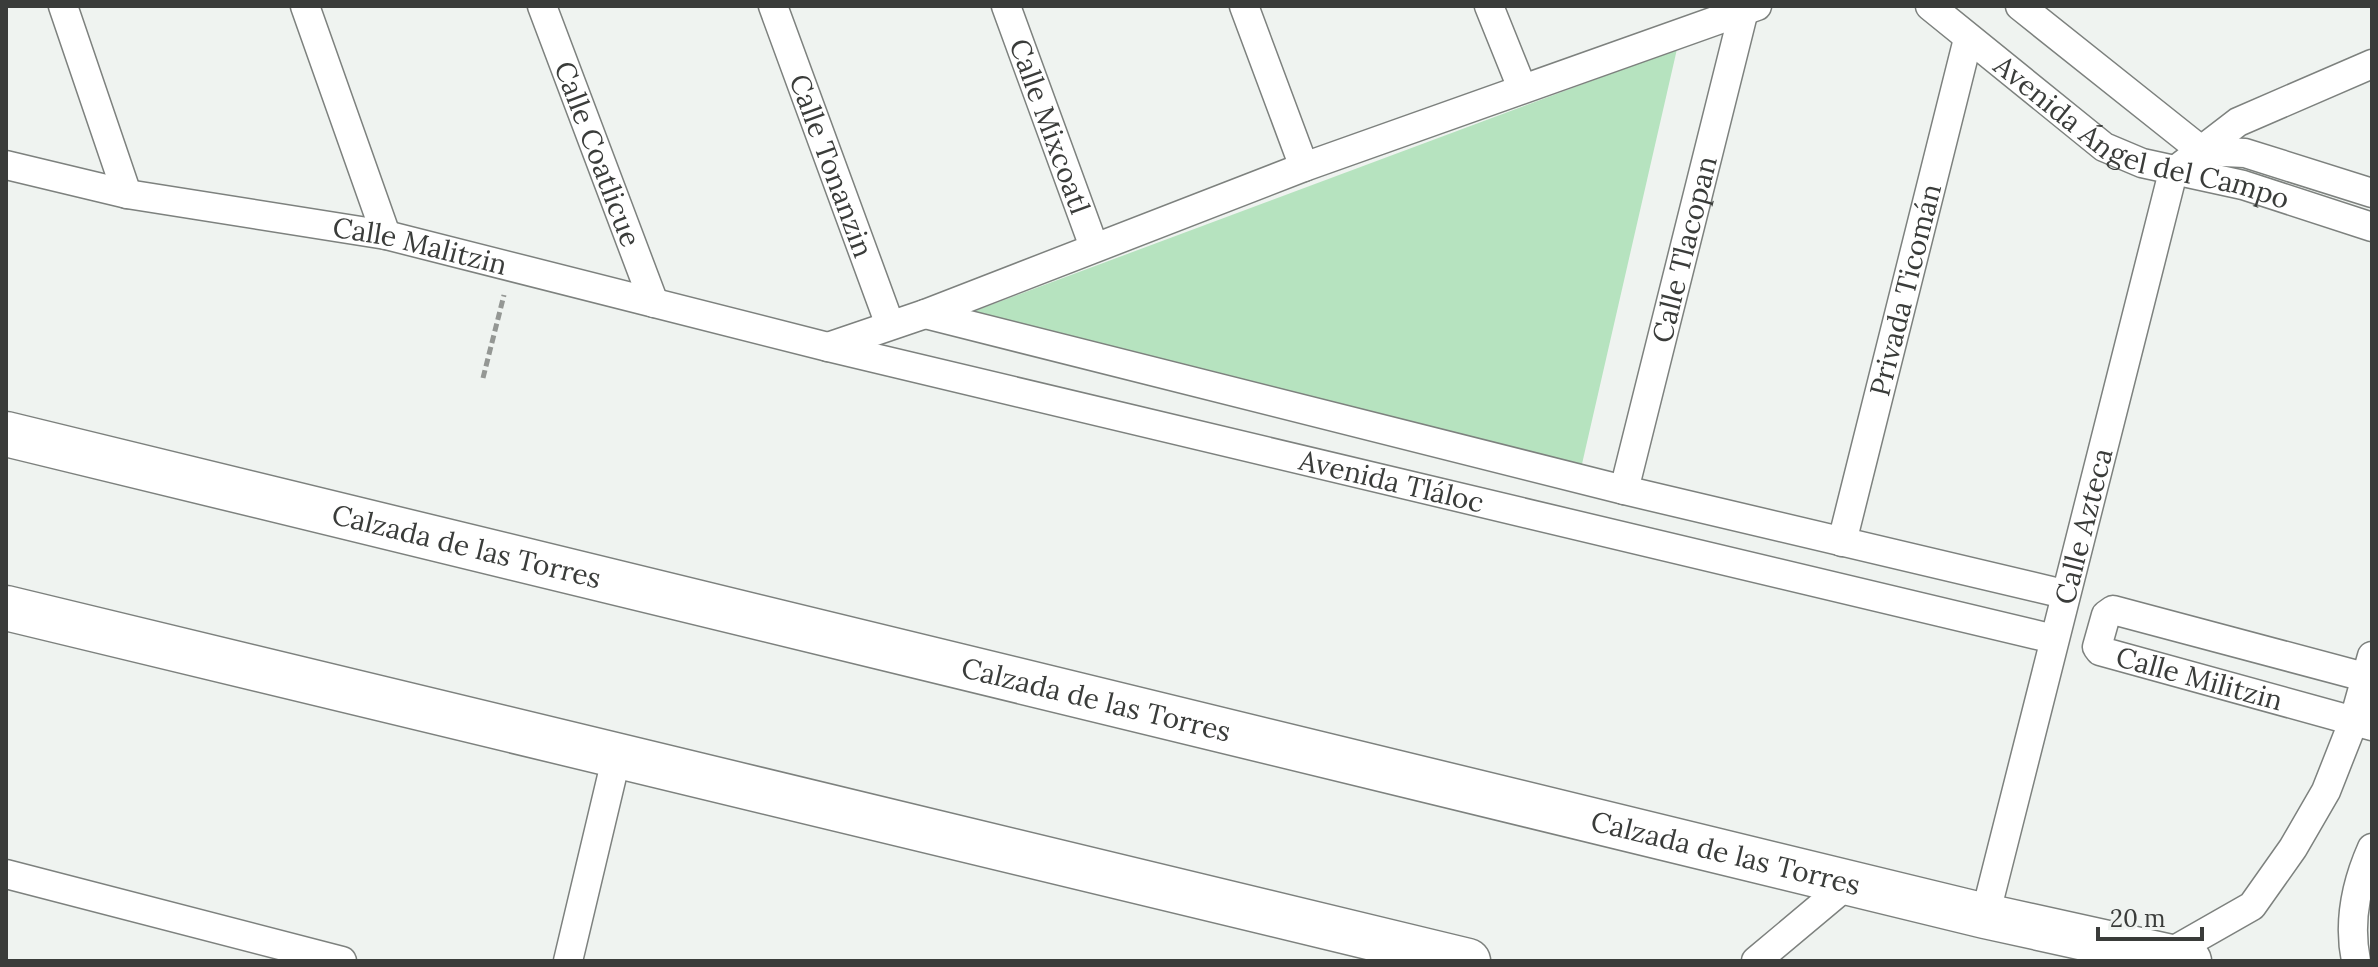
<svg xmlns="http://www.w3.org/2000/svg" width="2378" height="967" font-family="Lora,serif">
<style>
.green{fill:#b6e3bf}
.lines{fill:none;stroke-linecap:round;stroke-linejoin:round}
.street-casing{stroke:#7d817e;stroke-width:31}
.primary-casing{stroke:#7d817e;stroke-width:47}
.path{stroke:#949794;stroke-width:5;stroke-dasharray:8 4;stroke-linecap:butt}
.street{stroke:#fff;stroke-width:28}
.primary{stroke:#fff;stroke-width:44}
.labels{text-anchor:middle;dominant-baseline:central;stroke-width:6;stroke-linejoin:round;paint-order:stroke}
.street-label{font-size:28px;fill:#3a3c3a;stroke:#eff3f0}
</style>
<rect width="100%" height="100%" fill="#eff3f0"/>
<polygon class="green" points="1677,49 1582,464 980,323 969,313"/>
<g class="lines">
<defs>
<g id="street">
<polyline points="63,6 127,194"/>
<polyline points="305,6 386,235"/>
<path id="s1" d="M542,6L654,303"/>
<path id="s2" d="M773,6L890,325"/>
<path id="s3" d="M1006,6L1094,247"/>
<polyline points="1244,6 1304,167"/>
<polyline points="1489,6 1522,88"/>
<path id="s4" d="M1930,6L2104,147L2142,163L2243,185L2372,227"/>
<polyline points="2020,6 2202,151 2245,153 2372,193"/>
<path id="s5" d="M6,165L127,194L386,235L828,347L2054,639"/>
<polyline points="925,314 1624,490 2064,594"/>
<polyline points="828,347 925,314 1304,167 1757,6"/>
<path id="s6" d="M1624,490L1745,6"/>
<path id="s7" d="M1842,542L1968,39"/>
<path id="s8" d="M2372,679L2113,610L2106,615L2097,647L2100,651L2372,726"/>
<polyline points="6,874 342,961"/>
<path id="s9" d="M1985,916L2173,172L2238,122L2372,64"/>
<polyline points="2166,955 2252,906 2293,848 2326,791 2354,720 2372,656"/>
<polyline points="568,961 617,755"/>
<polyline points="1756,961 1849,883"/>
<path d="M2356,961C2348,922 2356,884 2372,848"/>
</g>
<g id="primary">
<path id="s10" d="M6,434L1985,916L2189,961"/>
<polyline points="6,608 1468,961"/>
</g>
</defs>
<use href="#street" class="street-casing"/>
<use href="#primary" class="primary-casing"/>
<polyline class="path" points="483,378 504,295"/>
<use href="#street" class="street"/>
<use href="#primary" class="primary"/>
</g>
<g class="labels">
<g class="street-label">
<text stroke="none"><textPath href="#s3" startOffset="128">Calle Mixcoatl</textPath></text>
<text stroke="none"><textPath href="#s4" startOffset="252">Avenida Ángel del Campo</textPath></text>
<text stroke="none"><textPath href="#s1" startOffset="158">Calle Coatlicue</textPath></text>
<text stroke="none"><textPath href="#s2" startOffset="170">Calle Tonanzin</textPath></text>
<text stroke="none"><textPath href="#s5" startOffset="422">Calle Malitzin</textPath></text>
<text stroke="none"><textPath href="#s6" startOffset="248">Calle Tlacopan</textPath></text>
<text stroke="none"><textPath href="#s7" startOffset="260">Privada Ticomán</textPath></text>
<text stroke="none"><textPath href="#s5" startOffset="1422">Avenida Tláloc</textPath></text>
<text stroke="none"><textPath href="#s9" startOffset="402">Calle Azteca</textPath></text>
<text stroke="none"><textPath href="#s10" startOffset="474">Calzada de las Torres</textPath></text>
<text stroke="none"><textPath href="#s8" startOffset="418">Calle Militzin</textPath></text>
<text stroke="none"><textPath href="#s10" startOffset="1122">Calzada de las Torres</textPath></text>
<text stroke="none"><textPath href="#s10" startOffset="1770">Calzada de las Torres</textPath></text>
</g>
</g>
<rect width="2378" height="967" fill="none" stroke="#3a3c3a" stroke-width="16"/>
<path d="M2098 927v12h104v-12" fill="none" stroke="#3a3c3a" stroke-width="4"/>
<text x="2110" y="927" font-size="24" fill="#3a3c3a" stroke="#eff3f0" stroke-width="6" paint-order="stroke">20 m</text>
</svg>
